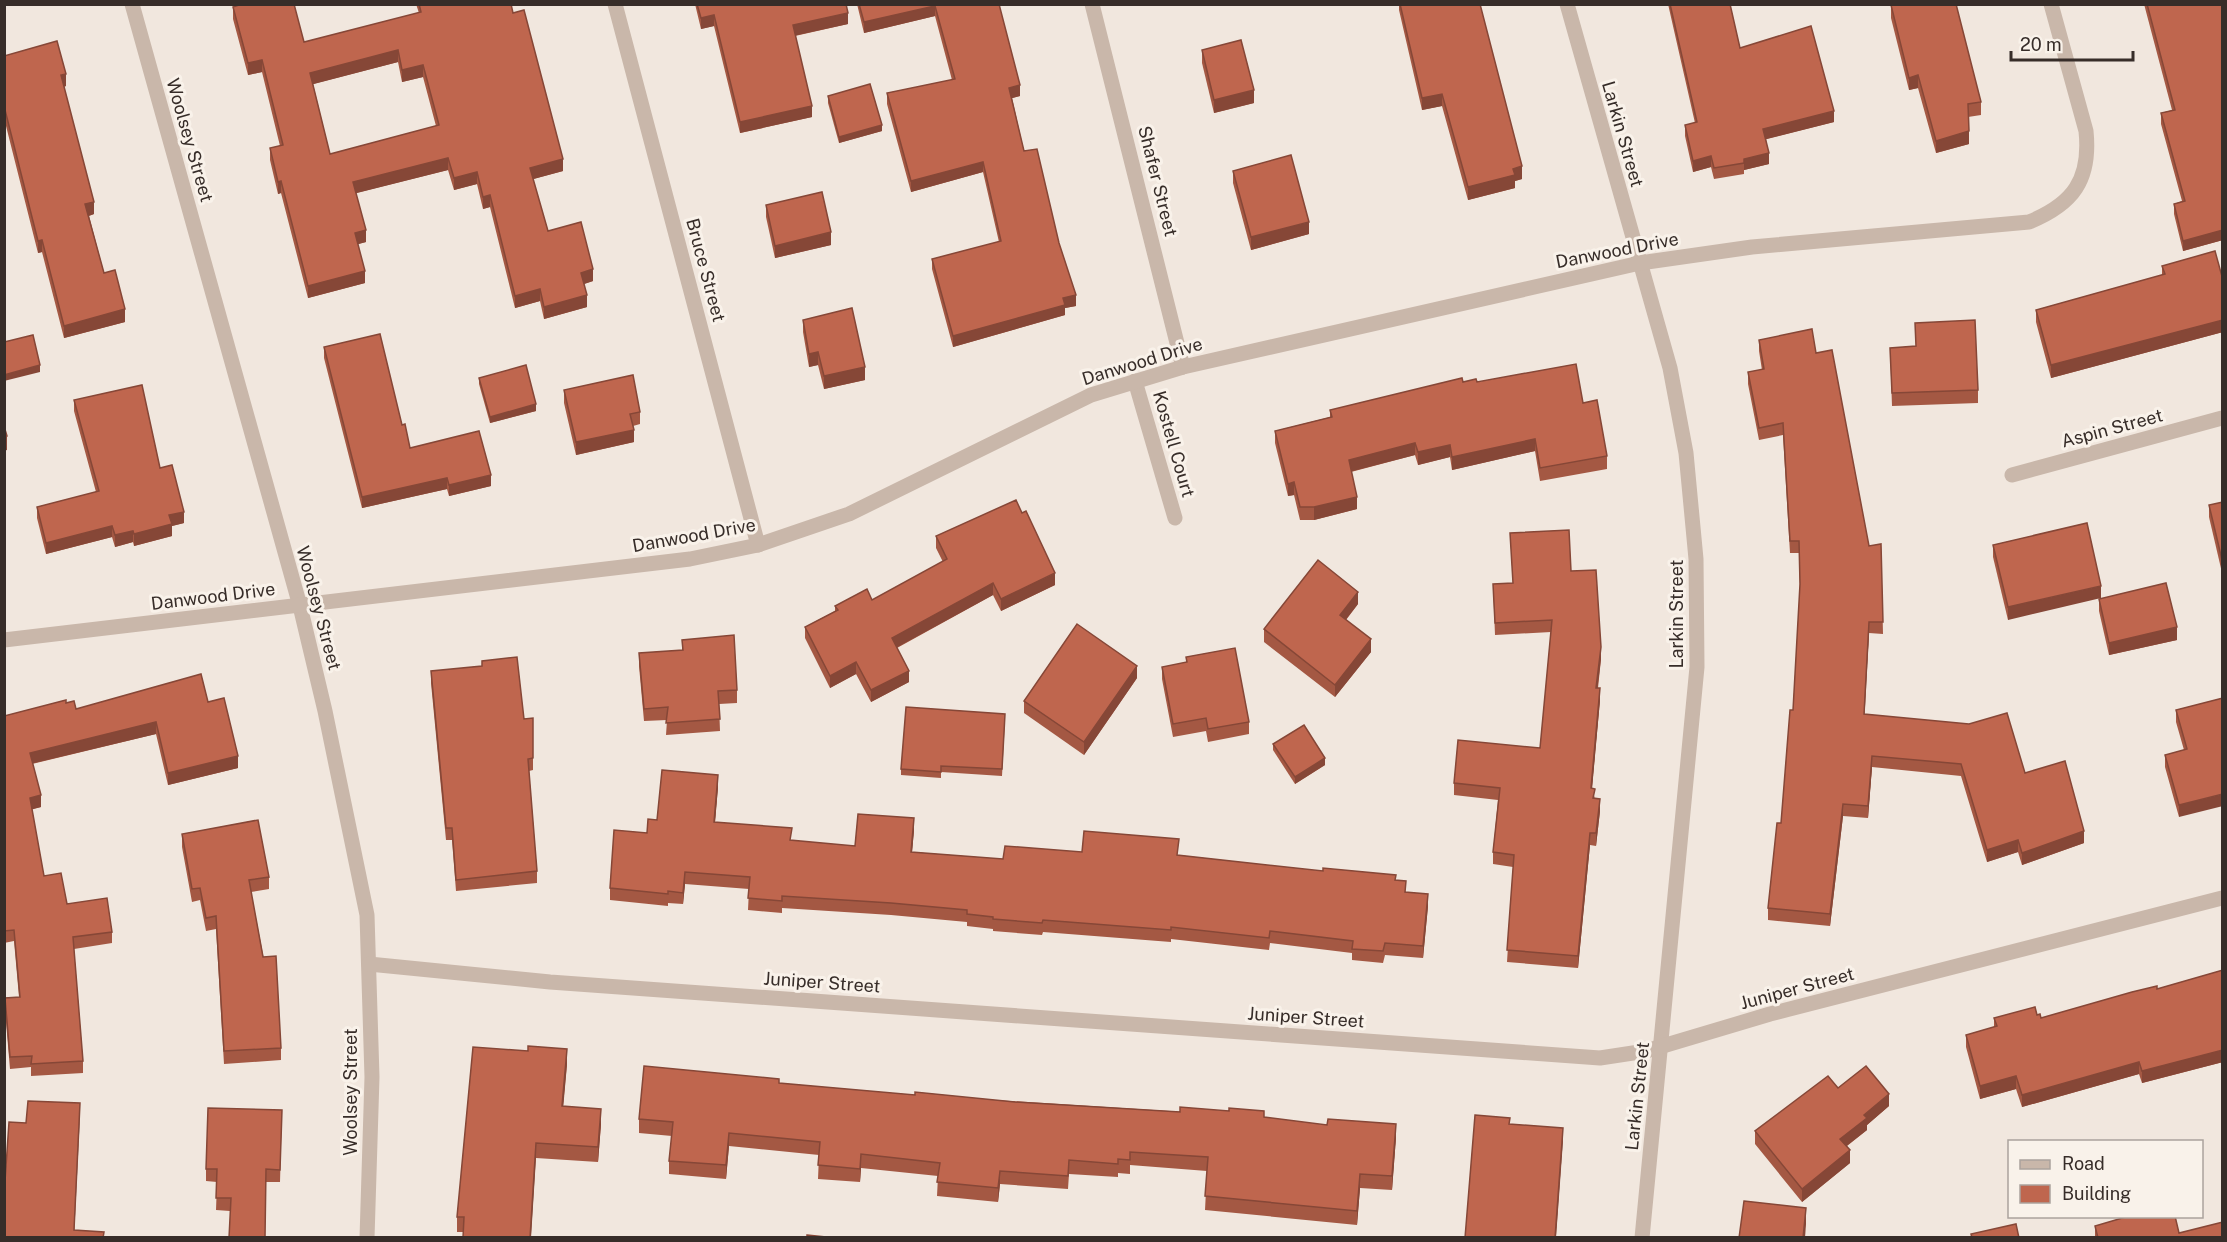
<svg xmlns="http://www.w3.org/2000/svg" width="2227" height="1242" font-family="'Public Sans',sans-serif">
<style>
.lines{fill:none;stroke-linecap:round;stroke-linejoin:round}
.minor{stroke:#c9b7aa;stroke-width:15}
.wall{fill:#a45843;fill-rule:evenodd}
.shaded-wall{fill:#864737}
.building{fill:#bf664e;stroke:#864737;stroke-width:1.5;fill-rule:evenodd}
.labels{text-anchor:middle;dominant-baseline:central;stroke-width:6;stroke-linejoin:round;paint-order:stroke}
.street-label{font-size:18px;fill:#372d29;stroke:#f9f2ea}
</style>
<rect width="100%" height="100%" fill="#f1e7de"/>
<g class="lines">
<g class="minor">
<polyline points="132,4 300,606 325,711 367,915 372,1077 367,1238"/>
<polyline points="615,4 758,545"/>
<polyline points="1092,4 1183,367"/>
<polyline points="1567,4 1670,368 1686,453 1696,559 1697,667 1642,1238"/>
<polyline points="1135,381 1175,518"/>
<polyline points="2012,475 2222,418"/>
<path d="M4,640L690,559L758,545L849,514L1091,395L1183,367L1640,263L1752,247L2029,222C2073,204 2091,180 2086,131L2051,4"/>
<polyline points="369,964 550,982 1600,1058 1646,1051 1770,1014 2222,898"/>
</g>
</g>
<g class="wall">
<path d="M416,4H511L513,13L563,171L533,179L548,231L593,281L584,284L587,307L544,319L540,301L515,308L490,207L483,209L477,184L454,190L448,170L356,193L366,242L358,244L365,283L308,298L281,193L278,194L270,160V148L280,146L262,72L248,75L233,19V7L304,42L419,13ZM398,62L402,82L423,77L436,126L330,154L313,84Z"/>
<polygon points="695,4 846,4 848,24 795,36 812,117 740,133 714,26 701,29"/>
<polygon points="857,4 999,4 1020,96 1012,98 1024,151 1059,243 1076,306 1065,308 1065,315 953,347 932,269 932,259 999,242 983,172 911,192 887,104 887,93 952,80 935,16 864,33"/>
<polygon points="1399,4 1480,4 1522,179 1515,181 1515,188 1468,200 1442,106 1422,110 1399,10"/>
<polygon points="1668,4 1730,4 1740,48 1834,122 1766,139 1769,164 1744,170 1744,174 1714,179 1711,167 1693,172 1685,136 1685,125 1695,123"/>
<polygon points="2144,4 2223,4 2223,240 2183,251 2174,214 2174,204 2182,201 2161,124 2161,113 2172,110"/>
<polygon points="1891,5 1981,102 1981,115 1968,117 1969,144 1936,153 1918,88 1909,90 1891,18"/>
<polygon points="1202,50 1254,103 1214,113 1202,63"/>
<polygon points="4,56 66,86 64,87 94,214 89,216 104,273 125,322 64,338 42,252 38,253 4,118"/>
<polygon points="828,96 882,131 839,143 828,103"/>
<polygon points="1233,171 1309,234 1251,250 1233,183"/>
<polygon points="766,205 831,245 775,258 766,217"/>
<polygon points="2162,266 2223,280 2223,332 2051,378 2036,322 2036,310 2162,275"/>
<polygon points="803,320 865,380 824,389 818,365 809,367 803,332"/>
<polygon points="1915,323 1978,390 1978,403 1892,406 1890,348 1916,346"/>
<polygon points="1759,340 1816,353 1869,546 1881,544 1883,634 1869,633 1864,714 2025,773 2084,843 2022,865 2018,852 1987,862 1961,776 1872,767 1868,818 1843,816 1830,926 1768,920 1768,908 1781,823 1793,710 1800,588 1799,553 1790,553 1783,435 1759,440 1748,384 1748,372 1762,370 1759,351"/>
<polygon points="324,347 402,425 410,448 491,486 449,496 447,489 362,508 324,358"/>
<polygon points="479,378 536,411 490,423 479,384"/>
<polygon points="1463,382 1477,382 1583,403 1607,456 1607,469 1540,481 1535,451 1452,470 1450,457 1418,465 1415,455 1351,472 1357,509 1314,520 1300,520 1294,495 1288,496 1275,443 1275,431 1330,417 1330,410"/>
<polygon points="564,390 640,412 640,424 633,426 634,442 576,455 564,403"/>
<polygon points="74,400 160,468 184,523 172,526 172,536 134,546 133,542 115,547 112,537 46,554 37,518 37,507 96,492 74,411"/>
<polygon points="2223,502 2223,577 2209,517 2209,505"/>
<polygon points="2087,523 2008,620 1993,557 1993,545"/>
<polygon points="1510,533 1571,571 1601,659 1598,688 1600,700 1592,788 1595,799 1600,811 1596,846 1590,845 1578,968 1507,962 1513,867 1493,864 1493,852 1498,800 1454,795 1454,783 1540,748 1551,632 1495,635 1493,584 1513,583"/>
<polygon points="936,536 1055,585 1001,611 993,595 897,648 909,682 871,702 856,674 830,688 805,638 805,627 835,611 835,606 872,600 943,562 936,548"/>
<polygon points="2099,599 2177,640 2109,655 2099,611"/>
<polygon points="1358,604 1346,620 1371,652 1335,697 1264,642 1264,629"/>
<polygon points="682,640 737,690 737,703 719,704 720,731 666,735 667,720 644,721 639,666 639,653 682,650"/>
<polygon points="1186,657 1249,722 1249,734 1208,742 1206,731 1173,737 1162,679 1162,667 1186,663"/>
<polygon points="431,671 524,719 533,718 533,770 529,771 537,871 537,883 456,891 452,840 446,840 431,683"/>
<polygon points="1137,678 1084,755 1024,713 1024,701"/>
<polygon points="2223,698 2179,817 2165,767 2165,755 2184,750 2176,722 2176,710"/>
<polygon points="208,702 238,768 168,785 156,734 32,764 41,807 32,809 44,876 67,904 112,932 112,943 74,949 83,1061 83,1073 31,1076 31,1067 10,1069 5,1010 5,998 19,997 14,941 4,943 4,716 66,703 76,709"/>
<polygon points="1005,720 1002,776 941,772 941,778 901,775 901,769"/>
<polygon points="1273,744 1325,765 1295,784 1273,750"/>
<polygon points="718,787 715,822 792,841 855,846 914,830 912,852 1003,859 1082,852 1178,855 1396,880 1406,892 1428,906 1423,958 1385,955 1383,963 1352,960 1352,953 1270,943 1269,950 1171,939 1171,942 1043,932 1042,935 993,931 993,929 967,926 967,922 891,915 782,908 782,913 748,910 749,889 685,884 683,904 668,903 668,906 610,900 610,888 657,820"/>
<polygon points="182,834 269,877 269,889 251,892 281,1048 281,1060 224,1064 216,929 206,931 200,900 192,902 182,847"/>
<polygon points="2223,970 2223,1062 2142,1083 2139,1074 2022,1107 2016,1089 1980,1099 1966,1047 1966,1035 1994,1027 1994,1018 2037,1015 2041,1018 2157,989"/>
<polygon points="567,1064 563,1106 601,1124 598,1162 536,1158 463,1232 457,1232 457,1217"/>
<polygon points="779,1083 915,1095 1264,1117 1396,1137 1392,1190 1360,1188 1357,1225 1205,1210 1207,1171 1130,1165 1130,1174 1118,1173 1118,1177 1069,1174 1068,1189 1000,1184 998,1202 937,1196 938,1176 861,1168 860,1182 818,1179 819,1155 729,1146 726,1179 669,1174 669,1161 672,1136 639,1133 639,1119"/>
<polygon points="1838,1088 1889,1106 1867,1125 1867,1130 1847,1146 1850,1163 1802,1202 1755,1144 1755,1131"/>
<polygon points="282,1110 280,1182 266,1182 230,1211 216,1210 217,1182 206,1181 206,1169"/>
<polygon points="2125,1216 2175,1216 2179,1233 2223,1238 2095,1238 2095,1226 2125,1218"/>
</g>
<g class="shaded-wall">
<polygon points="935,6 935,16 864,33 864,22"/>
<polygon points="848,13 848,24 793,36 793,25"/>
<polygon points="714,15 714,26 701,29 701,18"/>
<polygon points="398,50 398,62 310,85 310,73"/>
<polygon points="262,60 262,72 248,75 248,63"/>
<polygon points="423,65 423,77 402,82 402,70"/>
<polygon points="66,74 66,86 61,87 61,75"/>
<polygon points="1918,75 1918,88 1909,90 1909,78"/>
<polygon points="1020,85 1020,96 1009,99 1009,88"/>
<polygon points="1254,90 1254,103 1214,113 1214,100"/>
<polygon points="1442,94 1442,106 1422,110 1422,98"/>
<polygon points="812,106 812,117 740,133 740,122"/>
<polygon points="1834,111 1834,122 1763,140 1763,129"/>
<polygon points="882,125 882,131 839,143 839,137"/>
<polygon points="1969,131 1969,144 1936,153 1936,141"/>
<polygon points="1769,153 1769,164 1744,170 1744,159"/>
<polygon points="1711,156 1711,167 1693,172 1693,161"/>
<polygon points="448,158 448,170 353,194 353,182"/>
<polygon points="563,159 563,171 530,180 530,168"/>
<polygon points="983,162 983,172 911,192 911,181"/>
<polygon points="1522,166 1522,179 1515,181 1515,188 1468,200 1468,187 1513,169"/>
<polygon points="477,172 477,184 454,190 454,178"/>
<polygon points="281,181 281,193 278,194 278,182"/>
<polygon points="490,195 490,207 483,209 483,197"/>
<polygon points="94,202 94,214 85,217 85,204"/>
<polygon points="1309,222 1309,234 1251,250 1251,237"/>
<polygon points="366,230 366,242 355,245 355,233"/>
<polygon points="2223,230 2223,240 2183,251 2183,241"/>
<polygon points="831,232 831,245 775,258 775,246"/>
<polygon points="42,240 42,252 38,253 38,241"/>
<polygon points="593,269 593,281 581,285 581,273"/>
<polygon points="365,271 365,283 308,298 308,286"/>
<polygon points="540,289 540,301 515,308 515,296"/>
<polygon points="587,295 587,307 544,319 544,307"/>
<polygon points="1076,295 1076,306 1065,308 1065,315 953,347 953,336 1063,298"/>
<polygon points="125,309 125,322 64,338 64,326"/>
<polygon points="2223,320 2223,332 2051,378 2051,365"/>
<polygon points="818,352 818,365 809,367 809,354"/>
<polygon points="40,365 40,372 4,381 4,375"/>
<polygon points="865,367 865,380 824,389 824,376"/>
<polygon points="536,404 536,411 490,423 490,417"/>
<polygon points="634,430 634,442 576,455 576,442"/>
<polygon points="7,436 7,450 4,451 4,437"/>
<polygon points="1535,439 1535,451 1452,470 1452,457"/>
<polygon points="1415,443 1415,455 1349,472 1349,460"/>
<polygon points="1450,445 1450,457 1418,465 1418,452"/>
<polygon points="491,475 491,486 449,496 449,485"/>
<polygon points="447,478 447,489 362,508 362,497"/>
<polygon points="1294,482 1294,495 1288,496 1288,484"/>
<polygon points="1357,497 1357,509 1314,520 1314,507"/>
<polygon points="184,512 184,523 172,526 172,536 134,546 134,534 169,515"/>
<polygon points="112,526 112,537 46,554 46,543"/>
<polygon points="133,531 133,542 115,547 115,535"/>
<polygon points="1055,573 1055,585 1001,611 1001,599"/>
<polygon points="993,583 993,595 892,650 892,638"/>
<polygon points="2101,586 2101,598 2008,620 2008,607"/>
<polygon points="1358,592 1358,604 1340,627 1340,615"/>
<polygon points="1869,622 1869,633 1864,726 1864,714"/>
<polygon points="2177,627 2177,640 2109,655 2109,643"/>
<polygon points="1371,639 1371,652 1335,697 1335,685"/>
<polygon points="1601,647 1601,659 1596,700 1596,688"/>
<polygon points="856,662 856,674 830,688 830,676"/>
<polygon points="1137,666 1137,678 1084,755 1084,742"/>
<polygon points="909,671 909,682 871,702 871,690"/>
<polygon points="1600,688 1600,700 1591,800 1591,788"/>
<polygon points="156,722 156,734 30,764 30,753"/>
<polygon points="238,756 238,768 168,785 168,773"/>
<polygon points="1872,756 1872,767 1868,818 1868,806"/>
<polygon points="1325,758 1325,765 1295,784 1295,777"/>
<polygon points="718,775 718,787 714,834 714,822"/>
<polygon points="2223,794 2223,806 2179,817 2179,805"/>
<polygon points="41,795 41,807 30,810 30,798"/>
<polygon points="1600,799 1600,811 1596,846 1596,833"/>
<polygon points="1843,804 1843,816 1830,926 1830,914"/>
<polygon points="914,818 914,830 911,864 911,852"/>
<polygon points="2084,831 2084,843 2022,865 2022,853"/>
<polygon points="1590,833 1590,845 1578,968 1578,956"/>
<polygon points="2018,840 2018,852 1987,862 1987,850"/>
<polygon points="685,872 685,884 683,904 683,893"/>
<polygon points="1428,894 1428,906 1423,958 1423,946"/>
<polygon points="567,1049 567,1064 562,1121 562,1106"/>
<polygon points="2223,1050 2223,1062 2142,1083 2142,1071"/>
<polygon points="2139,1062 2139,1074 2022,1107 2022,1095"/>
<polygon points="2016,1076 2016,1089 1980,1099 1980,1086"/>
<polygon points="1889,1094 1889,1106 1867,1125 1867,1130 1840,1151 1840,1139 1864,1115"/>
<polygon points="80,1103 80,1115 74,1238 74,1230"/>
<polygon points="601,1109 601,1124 598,1162 598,1147"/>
<polygon points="1396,1124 1396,1137 1392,1190 1392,1176"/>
<polygon points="1563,1128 1563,1141 1556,1238 1555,1238"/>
<polygon points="729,1133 729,1146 726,1179 726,1165"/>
<polygon points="536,1143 536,1158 531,1238 530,1238"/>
<polygon points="1850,1150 1850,1163 1802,1202 1802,1189"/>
<polygon points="861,1154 861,1168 860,1182 860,1169"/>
<polygon points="1000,1171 1000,1184 998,1202 998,1188"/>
<polygon points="1360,1174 1360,1188 1357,1225 1357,1211"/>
<polygon points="1806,1208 1806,1224 1805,1238 1803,1238"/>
</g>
<g class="building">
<path d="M242,4H294L304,42L421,12L419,4H511L513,13L524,10L563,159L530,168L548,231L581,222L593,269L581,273L587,295L544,307L540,289L515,296L490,195L483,197L477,172L454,178L448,158L353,182L366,230L355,233L365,271L308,286L281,181L278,182L270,148L283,145L262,60L248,63L233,7ZM398,50L402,70L423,65L439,125L330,154L310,73Z"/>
<polygon points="697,4 846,4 848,13 793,25 812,106 740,122 714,15 701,18"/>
<polygon points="859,4 999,4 1020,85 1009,88 1024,151 1037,149 1059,243 1076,295 1063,298 1065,305 953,336 932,259 1001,241 983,162 911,181 887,93 955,79 935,6 864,22"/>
<polygon points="1400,4 1480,4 1522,166 1513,169 1515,175 1468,187 1442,94 1422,98"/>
<polygon points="1670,4 1730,4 1740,48 1811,26 1834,111 1763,129 1769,153 1744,159 1744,163 1714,168 1711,156 1693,161 1685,125 1697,122"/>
<polygon points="1894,4 1956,4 1981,102 1968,104 1969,131 1936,141 1918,75 1909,78 1891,5"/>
<polygon points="2147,4 2223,4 2223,230 2183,241 2174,204 2185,201 2161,113 2175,110"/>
<polygon points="1241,40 1254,90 1214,100 1202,50"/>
<polygon points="57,41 66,74 61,75 94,202 85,204 104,273 115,270 125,309 64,326 42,240 38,241 4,106 4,56"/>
<polygon points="870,84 882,125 839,137 828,96"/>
<polygon points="1291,155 1309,222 1251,237 1233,171"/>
<polygon points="822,192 831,232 775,246 766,205"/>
<polygon points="2215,251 2223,280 2223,320 2051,365 2036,310 2165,274 2162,266"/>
<polygon points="852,308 865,367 824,376 818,352 809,354 803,320"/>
<polygon points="1975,320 1978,390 1892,393 1890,348 1916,346 1915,323"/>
<polygon points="1812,329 1816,353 1832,350 1869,546 1881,544 1883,622 1869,622 1864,714 1969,724 2007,713 2025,773 2065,761 2084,831 2022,853 2018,840 1987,850 1961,764 1872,756 1868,806 1843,804 1830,914 1768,908 1777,823 1781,823 1790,710 1793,710 1800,584 1799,541 1790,541 1783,423 1759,428 1748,372 1764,369 1759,340"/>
<polygon points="380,334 402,425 405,424 410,448 479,431 491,475 449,485 447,478 362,497 324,347"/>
<polygon points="33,335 40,365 4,375 4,342"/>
<polygon points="1576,364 1583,403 1597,400 1607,456 1540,468 1535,439 1452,457 1450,445 1418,452 1415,443 1349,460 1357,497 1314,507 1300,507 1294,482 1288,484 1275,431 1332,417 1330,410 1462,378 1463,382 1476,379 1477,382"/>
<polygon points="526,365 536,404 490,417 479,378"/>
<polygon points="633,375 640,412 630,414 634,430 576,442 564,390"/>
<polygon points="142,385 160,468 172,465 184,512 169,515 172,524 134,534 133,531 115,535 112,526 46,543 37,507 99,491 74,400"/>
<polygon points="4,426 7,436 4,437"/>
<polygon points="1016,500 1022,513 1026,511 1055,573 1001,599 993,583 892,638 909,671 871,690 856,662 830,676 805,627 838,610 835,606 867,589 872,600 947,559 936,536"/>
<polygon points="2223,502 2223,564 2209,505"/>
<polygon points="2087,523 2101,586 2008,607 1993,545"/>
<polygon points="1569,530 1571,571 1596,570 1601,647 1596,688 1600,688 1591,788 1595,789 1593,798 1600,799 1596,833 1590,833 1578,956 1507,950 1514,855 1493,852 1500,788 1454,783 1458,740 1540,748 1552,620 1495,623 1493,584 1513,583 1510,533"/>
<polygon points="1318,560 1358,592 1340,615 1371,639 1335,685 1264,629"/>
<polygon points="2166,583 2177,627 2109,643 2099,599"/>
<polygon points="1077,624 1137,666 1084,742 1024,701"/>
<polygon points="734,635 737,690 718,691 720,719 666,723 668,707 644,709 639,653 683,650 682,640"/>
<polygon points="1235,648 1249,722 1208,729 1206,718 1173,724 1162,667 1187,662 1186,657"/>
<polygon points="517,657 524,719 533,718 533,758 528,759 537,871 456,880 452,828 446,828 431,671 482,666 482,661"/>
<polygon points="201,674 208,702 224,698 238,756 168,773 156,722 30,753 41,795 30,798 44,876 61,873 67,904 107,898 112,932 73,937 83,1061 31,1064 32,1056 10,1057 5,998 20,997 14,930 4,931 4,716 66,700 66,703 74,701 76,709"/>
<polygon points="2223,698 2223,794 2179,805 2165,755 2187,749 2176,710"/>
<polygon points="906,707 1005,714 1002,769 941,766 941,772 901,769"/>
<polygon points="1304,725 1325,758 1295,777 1273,744"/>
<polygon points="662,770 718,775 714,822 792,828 790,840 855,846 858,814 914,818 911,852 1003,859 1005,846 1082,852 1084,831 1179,839 1177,855 1323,871 1323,868 1396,875 1395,880 1406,881 1405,892 1428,894 1423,946 1385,943 1383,951 1352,949 1353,941 1270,931 1269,938 1171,927 1171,930 1043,920 1042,923 993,919 993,917 967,914 967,910 891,903 782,896 782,901 748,898 750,877 685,872 683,893 668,891 668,894 610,888 614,830 647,833 648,819 657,820"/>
<polygon points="258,820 269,877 249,880 263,957 276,956 281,1048 224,1051 216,916 206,918 200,888 192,889 182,834"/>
<polygon points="2223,970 2223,1050 2142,1071 2139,1062 2022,1095 2016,1076 1980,1086 1966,1035 1997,1026 1994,1018 2035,1007 2037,1015 2040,1014 2041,1018 2132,992 2157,986 2157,989"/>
<polygon points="528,1046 567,1049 562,1106 601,1109 598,1147 536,1143 530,1238 463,1238 464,1217 457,1217 473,1047 528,1051"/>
<polygon points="644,1066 779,1079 779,1083 915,1095 915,1092 1015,1102 1180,1112 1180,1107 1229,1111 1229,1108 1264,1111 1264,1117 1327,1125 1328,1119 1396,1124 1392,1176 1360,1174 1357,1211 1205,1196 1208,1157 1130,1152 1130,1160 1118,1159 1118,1164 1069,1160 1068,1176 1000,1171 998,1188 937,1182 940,1163 861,1154 860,1169 818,1165 820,1142 729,1133 726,1165 669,1161 673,1122 639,1119"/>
<polygon points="1866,1066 1889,1094 1864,1115 1867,1118 1840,1139 1850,1150 1802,1189 1755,1131 1828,1076 1838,1088"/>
<polygon points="28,1101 80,1103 74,1230 104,1232 103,1238 4,1238 4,1196 9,1122 26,1123"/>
<polygon points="208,1108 282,1110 280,1170 266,1169 265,1238 229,1238 231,1198 216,1198 217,1169 206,1169"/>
<polygon points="1475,1115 1510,1118 1509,1124 1563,1128 1555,1238 1465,1238"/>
<polygon points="1744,1201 1806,1208 1803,1238 1739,1238"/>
<polygon points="2129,1216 2175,1216 2179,1233 2223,1222 2223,1238 2098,1238 2095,1226"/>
<polygon points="2016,1224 2019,1238 1972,1238 1971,1234"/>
<polygon points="807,1235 836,1238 807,1238"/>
</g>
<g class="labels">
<g class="street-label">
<text transform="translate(1623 134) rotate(74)">Larkin Street</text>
<text transform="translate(190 140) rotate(74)">Woolsey Street</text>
<text transform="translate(1158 181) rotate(76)">Shafer Street</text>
<text transform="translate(1617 250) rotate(-11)">Danwood Drive</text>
<text transform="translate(706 270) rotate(75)">Bruce Street</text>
<text transform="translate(1142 361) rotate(-17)">Danwood Drive</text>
<text transform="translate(2112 428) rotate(-15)">Aspin Street</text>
<text transform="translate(1174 444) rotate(74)">Kostell Court</text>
<text transform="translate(694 535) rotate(-10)">Danwood Drive</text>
<text transform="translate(213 596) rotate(-7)">Danwood Drive</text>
<text transform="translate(319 608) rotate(75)">Woolsey Street</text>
<text transform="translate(1676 614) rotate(-90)">Larkin Street</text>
<text transform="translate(822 982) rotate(4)">Juniper Street</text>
<text transform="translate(1797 988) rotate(-15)">Juniper Street</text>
<text transform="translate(1306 1017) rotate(4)">Juniper Street</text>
<text transform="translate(350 1092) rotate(-90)">Woolsey Street</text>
<text transform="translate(1637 1096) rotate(-84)">Larkin Street</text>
</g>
</g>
<rect width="2227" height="1242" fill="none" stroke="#372d29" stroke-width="12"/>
<rect x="2008" y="1140" width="195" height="78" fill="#f9f2ea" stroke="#aba39d" stroke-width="1.5"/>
<rect x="2020" y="1160" width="30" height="9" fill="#c9b7aa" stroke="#aba39d" stroke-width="1.5"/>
<text x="2062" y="1170" font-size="18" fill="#372d29">Road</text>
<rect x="2020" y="1185" width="30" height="18" fill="#bf664e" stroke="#aba39d" stroke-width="1.5"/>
<text x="2062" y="1200" font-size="18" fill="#372d29">Building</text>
<path d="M2011 51v9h122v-9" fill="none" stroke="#372d29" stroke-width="3"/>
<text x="2020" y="51" font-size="18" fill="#372d29" stroke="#f9f2ea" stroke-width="4.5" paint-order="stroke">20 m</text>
</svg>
